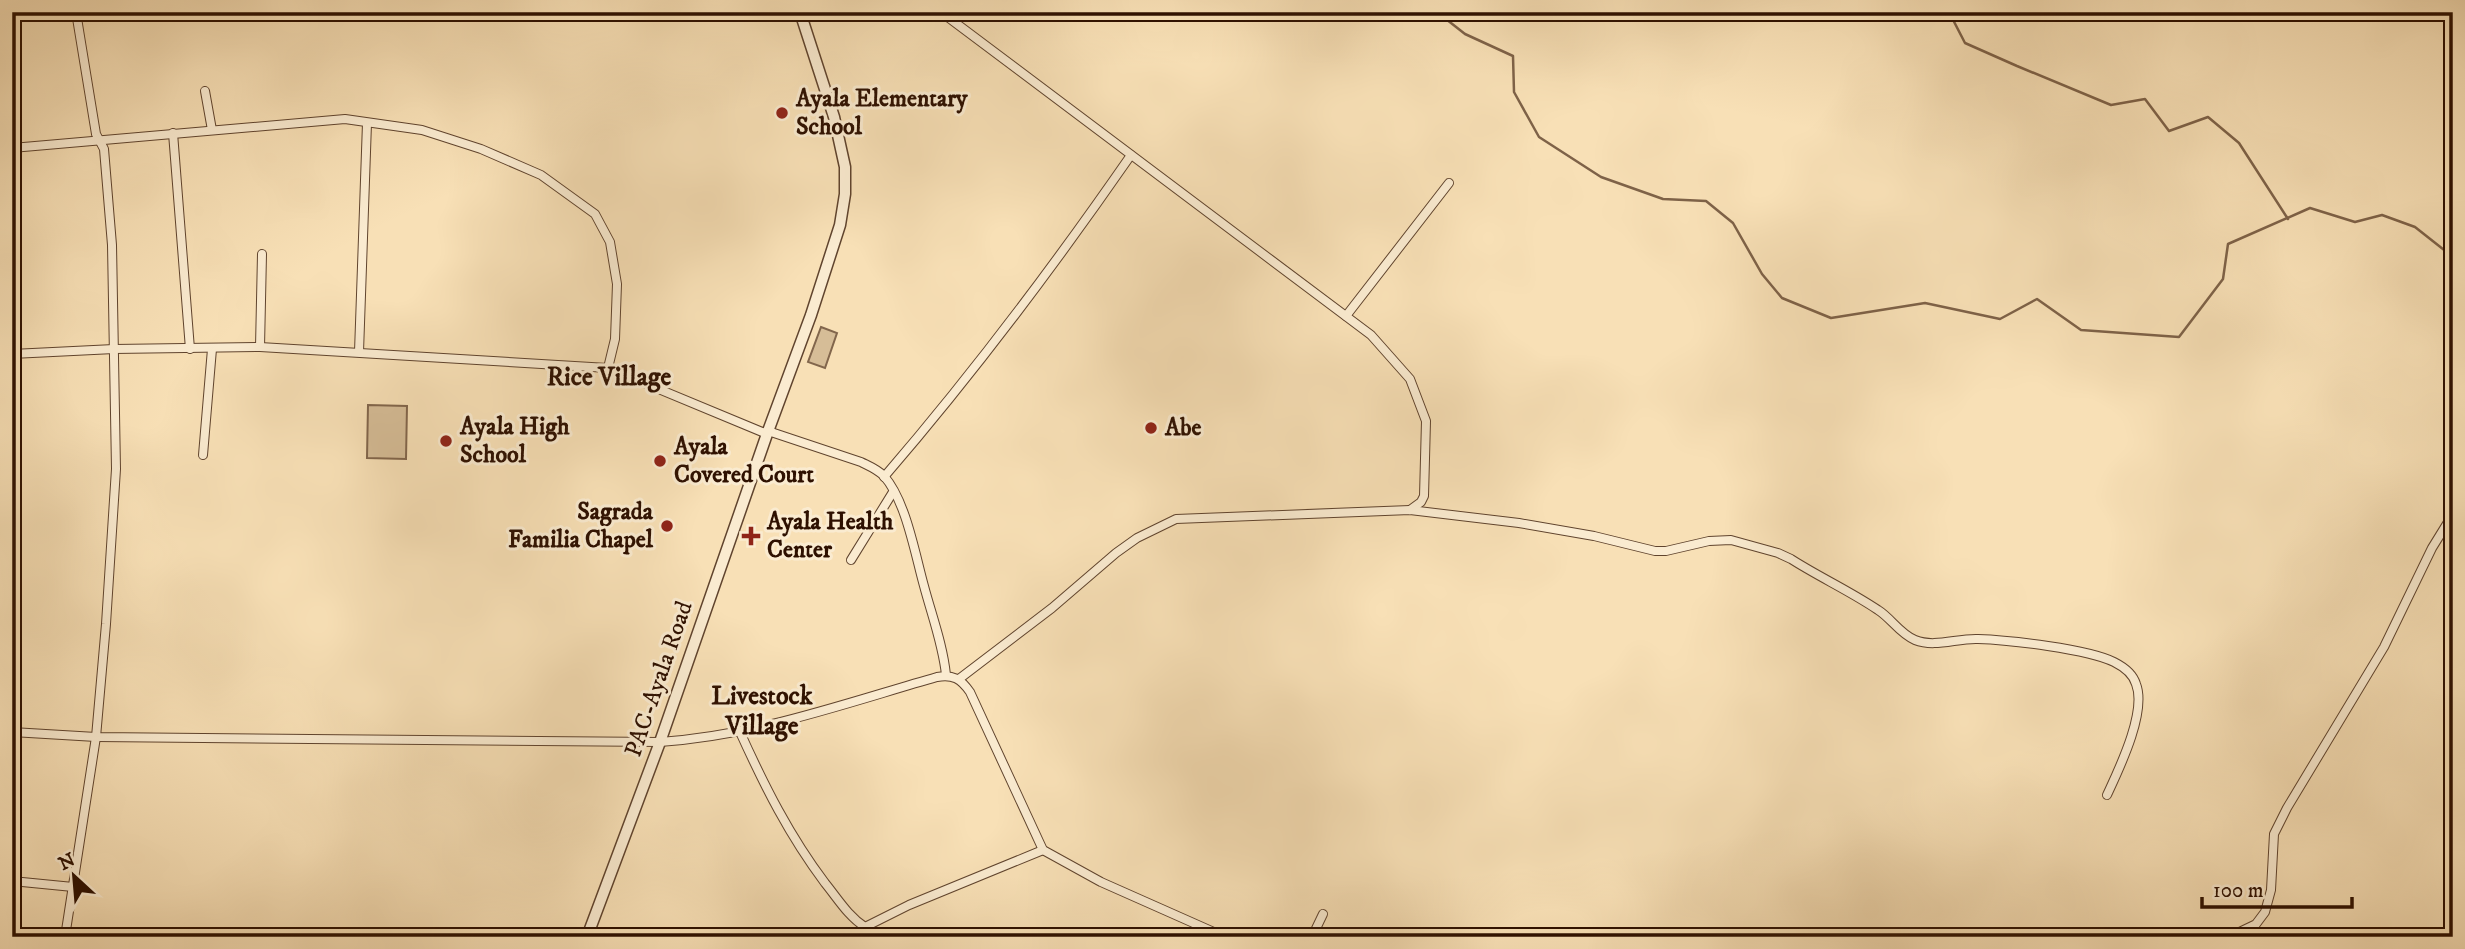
<svg xmlns="http://www.w3.org/2000/svg" width="2465" height="949" font-family="'IM FELL DW Pica',serif">
<style>
.grass{fill:#d6bd97;stroke:#82664c;stroke-width:2}
.lines{fill:none;stroke-linecap:round;stroke-linejoin:round}
.stream{stroke:#7e6248;stroke-width:2.5}
.minor-casing{stroke:#60442e;stroke-width:10}
.tertiary-casing{stroke:#60442e;stroke-width:13}
.minor{stroke:#faebd0;stroke-width:8}
.tertiary{stroke:#faebd0;stroke-width:10}
.poi-dot{fill:#8f2418;stroke:#faebd0;stroke-width:2.5}
.labels{text-anchor:middle;dominant-baseline:central;stroke-width:6;stroke-linejoin:round;paint-order:stroke}
.poi-label{font-size:24px;font-weight:bold;fill:#2e1000;stroke:#faebd0;text-anchor:start}
.street-label{font-size:24px;fill:#2e1000;stroke:#faebd0}
.neighbourhood-label{font-size:26px;font-weight:bold;fill:#2e1000;stroke:#faebd0}
</style>
<rect width="100%" height="100%" fill="#f8e0b6"/>
<filter id="stains"><feTurbulence type="fractalNoise" baseFrequency=".00286" numOctaves="4"/><feColorMatrix values="0 0 0 0 .2 0 0 0 0 .09 0 0 0 0 .02 0 0 0 .5 -.17"/></filter>
<radialGradient id="worn" r=".72"><stop offset=".6" stop-color="#630" stop-opacity="0"/><stop offset="1" stop-color="#630" stop-opacity=".3"/></radialGradient>
<g class="grass">
<polygon points="821,327 837,333 825,368 808,362"/>
<polygon points="368,405 407,406 406,459 367,458"/>
</g>
<g class="lines">
<g class="stream">
<polyline points="1437,12 1465,34 1513,56 1514,92 1539,137 1601,177 1663,199 1706,201 1733,223 1762,274 1782,298 1831,318 1925,303 2000,319 2037,299 2081,330 2179,337 2223,279 2228,244 2310,208 2355,222 2382,215 2415,227 2453,257"/>
<polyline points="1949,12 1965,43 2017,66 2111,105 2145,99 2169,131 2208,117 2239,143 2288,219"/>
</g>
<defs>
<g id="minor">
<polyline points="941,12 1371,335 1410,379 1426,421 1424,496 1421,502 1410,510"/>
<polyline points="205,91 212,130"/>
<polyline points="173,133 190,349"/>
<polyline points="12,148 345,119 422,130 481,149 541,175 595,214 610,242 617,284 615,339 608,368"/>
<polyline points="1346,316 1449,183"/>
<polyline points="260,347 262,254"/>
<polyline points="359,352 367,123"/>
<polyline points="12,354 114,349 260,347 608,368 767,434"/>
<path d="M768,431L861,462C869,466 877,469 884,476C906,501 915,554 924,586C932,616 943,645 946,675"/>
<polyline points="203,455 212,349"/>
<path d="M884,477C973,374 1054,266 1131,155"/>
<polyline points="851,560 893,492"/>
<path d="M959,679L1052,608L1116,553L1137,538L1176,519L1410,510L1519,523L1594,536L1655,551H1666L1709,541L1731,540L1778,553L1791,559C1819,577 1850,591 1878,610C1891,618 1900,634 1915,640C1935,648 1957,638 1978,639C2009,640 2088,649 2114,662C2124,667 2133,674 2136,684C2147,712 2119,769 2107,795"/>
<path d="M12,732L96,737L660,742C755,736 846,703 937,677C953,674 961,679 970,692L1043,850L1101,882L1225,937"/>
<path d="M740,732C765,787 789,835 825,883C838,899 848,916 865,927"/>
<polyline points="12,881 73,887"/>
<polyline points="65,937 96,737 106,624 116,469 112,245 104,149 96,134 76,12"/>
<polyline points="854,937 865,927 909,905 1043,850"/>
<polyline points="1312,937 1323,914"/>
<polyline points="2229,937 2256,924 2265,912 2271,890 2274,834 2287,808 2384,647 2432,548 2453,514"/>
</g>
<polyline id="tertiary" points="587,937 660,742 767,434 811,315 840,225 845,194 845,167 834,117 800,12"/>
</defs>
<use href="#minor" class="minor-casing"/>
<use href="#tertiary" class="tertiary-casing"/>
<use href="#minor" class="minor"/>
<use href="#tertiary" class="tertiary"/>
</g>
<g class="poi-dot">
<circle cx="782" cy="113" r="7"/>
<circle cx="1151" cy="428" r="7"/>
<circle cx="446" cy="441" r="7"/>
<circle cx="660" cy="461" r="7"/>
<circle cx="667" cy="526" r="7"/>
<path d="M747.5 525.5h7v7h7v7h-7v7h-7v-7h-7v-7h7z"/>
</g>
<g class="labels">
<g class="poi-label">
<text x="796" y="99">Ayala Elementary<tspan x="796" dy="28">School</tspan></text>
<text x="460" y="427">Ayala High<tspan x="460" dy="28">School</tspan></text>
<text x="1165" y="428">Abe</text>
<text x="674" y="447">Ayala<tspan x="674" dy="28">Covered Court</tspan></text>
<text x="653" y="512" text-anchor="end">Sagrada<tspan x="653" dy="28">Familia Chapel</tspan></text>
<text x="767" y="522">Ayala Health<tspan x="767" dy="28">Center</tspan></text>
</g>
<g class="street-label">
<text transform="translate(659 679) rotate(-71)">PAC-Ayala Road</text>
</g>
<g class="neighbourhood-label">
<text x="609" y="377">Rice Village</text>
<text x="762" y="696">Livestock<tspan x="762" dy="30">Village</tspan></text>
</g>
</g>
<rect width="2465" height="949" fill="none" stroke="#f8e0b6" stroke-width="42"/>
<rect x="14" y="14" width="2437" height="921" fill="none" stroke="#2e1000" stroke-width="3.5"/>
<rect x="21" y="21" width="2423" height="907" fill="none" stroke="#2e1000" stroke-width="2"/>
<g transform="translate(74 876) rotate(334)" stroke="#faebd0" stroke-width="5" paint-order="stroke">
<path d="M0-5L12 26L0 18L-12 26Z" fill="#2e1000"/>
<text y="-10" font-size="19" font-weight="bold" text-anchor="middle" fill="#2e1000">N</text>
</g>
<path d="M2202 897v10h150v-10" fill="none" stroke="#2e1000" stroke-width="3.5"/>
<text x="2213" y="897" font-size="21" fill="#2e1000" stroke="#faebd0" stroke-width="5" paint-order="stroke">100 m</text>
<rect width="100%" height="100%" filter="url(#stains)"/>
<rect width="100%" height="100%" fill="url(#worn)"/>
</svg>
